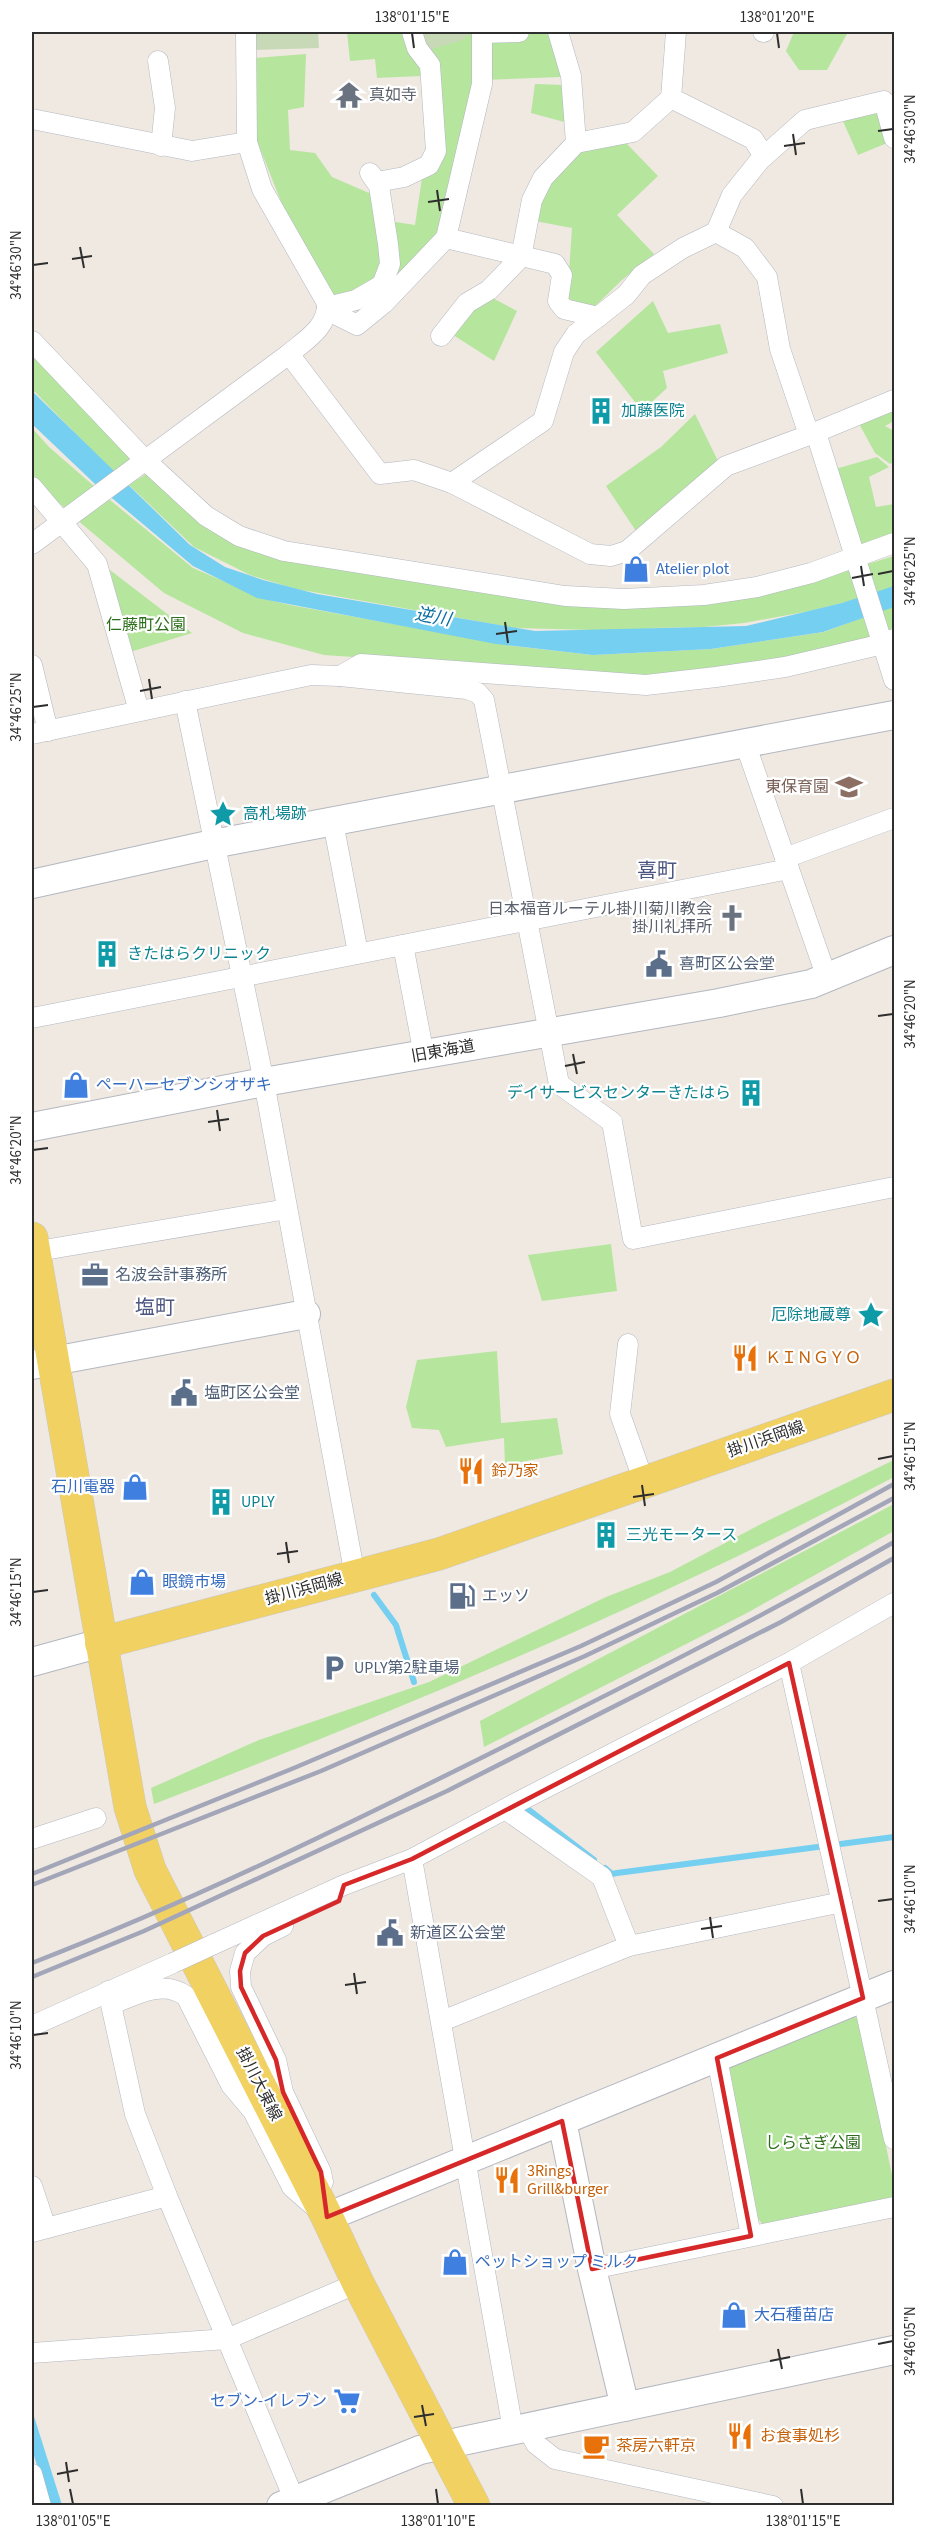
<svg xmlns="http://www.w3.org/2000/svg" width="926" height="2537" font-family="'Source Sans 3','Noto Sans JP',sans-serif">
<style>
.green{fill:#b6e59e}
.cemetery{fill:#c8d9b8}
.water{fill:#75cff0}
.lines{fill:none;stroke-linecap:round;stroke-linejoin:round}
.stream{stroke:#75cff0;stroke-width:6}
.street-casing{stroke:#b4b7c1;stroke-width:21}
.secondary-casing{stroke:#b4b7c1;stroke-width:30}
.primary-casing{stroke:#c9c9c9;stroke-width:33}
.street{stroke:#fff;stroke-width:20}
.secondary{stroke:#fff;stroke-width:28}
.primary{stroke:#f2d163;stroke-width:32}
.rail{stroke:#a3a6b8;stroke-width:4.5}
.street-bridge-casing{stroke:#b4b7c1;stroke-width:21;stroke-linecap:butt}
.street-bridge{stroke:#fff;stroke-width:20}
.marked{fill:none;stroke:#d62828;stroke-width:4.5;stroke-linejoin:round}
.ticks{fill:none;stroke:#2e2e2e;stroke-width:2}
.labels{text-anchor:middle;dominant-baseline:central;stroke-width:4.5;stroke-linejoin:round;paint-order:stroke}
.worship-label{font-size:16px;fill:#5b616d;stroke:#fff;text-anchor:start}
.culture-label{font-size:16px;fill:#0d838f;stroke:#fff;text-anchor:start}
.shop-label{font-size:16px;fill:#366cbe;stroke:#fff;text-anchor:start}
.park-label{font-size:16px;fill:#2c6e1b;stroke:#fff}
.education-label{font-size:16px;fill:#785e54;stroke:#fff;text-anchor:end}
.service-label{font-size:16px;fill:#4e5e75;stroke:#fff;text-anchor:start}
.street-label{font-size:16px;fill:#2e2e2e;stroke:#fff}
.food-label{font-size:16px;fill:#c56008;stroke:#fff;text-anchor:start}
.water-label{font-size:18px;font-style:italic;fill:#0d6fa3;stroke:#fff}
.quarter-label{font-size:20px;fill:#4d5680;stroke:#fff}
.neatline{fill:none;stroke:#2e2e2e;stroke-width:2}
.ticks-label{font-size:15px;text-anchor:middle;fill:#2e2e2e}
</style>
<rect width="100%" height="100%" fill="#efe9e1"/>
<g class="green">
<polygon points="347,32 554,32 561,62 560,77 483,80 443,234 362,312 343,308 328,295 288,219 255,136 255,58 306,54 304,107 288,110 290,150 315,153 332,177 369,193 379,186 389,221 415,225 422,178 436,150 421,76 377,78 375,59 350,61"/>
<polygon points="794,32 848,32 827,70 799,70 786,51"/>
<polygon points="535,84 564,85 568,123 531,113"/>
<polygon points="874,110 884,119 892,141 858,155 842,119"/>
<polygon points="626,143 658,176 617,215 654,254 622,280 595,306 567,302 572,228 535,221 539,187 579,145"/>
<polygon points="489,296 517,311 494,361 450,333 470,307"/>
<polygon points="653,301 668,333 720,324 728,353 663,371 667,388 642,411 596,352"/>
<polygon points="32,353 133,458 113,472 32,389"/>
<polygon points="894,404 894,421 885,426 894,431 894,462 890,464 875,453 857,420"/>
<polygon points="695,414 719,463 636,531 606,486 661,447"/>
<polygon points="32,428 49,447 110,500 193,568 265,599 290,605 513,646 593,655 711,649 824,632 894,606 894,631 869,642 744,667 653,677 324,655 243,633 164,593 82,524 41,486 32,473"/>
<polygon points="877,457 889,467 869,477 876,507 894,504 894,535 859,549 832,470"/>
<polygon points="149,472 207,527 473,589 775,592 894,556 894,586 883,593 810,611 744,623 704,627 653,628 623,634 593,630 515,628 296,589 250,575 194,547 129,485"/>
<polygon points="110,570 192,633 130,652"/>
<polygon points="611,1244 617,1291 542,1301 528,1255"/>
<polygon points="497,1351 501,1423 557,1418 563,1454 505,1465 504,1438 446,1447 439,1430 412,1428 406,1407 417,1360"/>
<path d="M894,1460V1477C656,1603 406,1708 154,1804L151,1788L259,1740L429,1682L606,1597L670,1572L763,1523Z"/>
<polygon points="894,1504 894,1531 745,1614 484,1747 480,1721"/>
<polygon points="851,2015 860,2020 894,2185 894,2195 892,2199 764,2226 756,2216 727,2072 731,2064"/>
</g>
<g class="cemetery">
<polygon points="253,32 318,32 319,48 254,50"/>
<polygon points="411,32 474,32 460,41 427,50"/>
</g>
<g class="water">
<polygon points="32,391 190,545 225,567 263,580 317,594 535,631 746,626 842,603 894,586 894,607 823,632 711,649 593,655 496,644 257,598 193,566 94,483 32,424"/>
<polygon points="32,2410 62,2505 49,2505 32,2449"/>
</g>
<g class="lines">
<g class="stream">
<polyline points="374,1595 396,1625 414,1682"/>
<polyline points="521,1804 594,1860"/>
<polyline points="605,1868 612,1874 617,1873 894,1837"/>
</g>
<defs>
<g id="street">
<polyline points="558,32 571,76 576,143"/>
<polyline points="676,32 671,98 753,139 764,156"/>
<polyline points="763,32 764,32"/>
<polyline points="158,61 165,108 161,146"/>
<polyline points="32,119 192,151 247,142"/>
<polyline points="377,182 404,177 429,165 436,151 430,65 417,48 412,32"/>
<polyline points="716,232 745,248 767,277 780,349 809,435"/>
<polyline points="446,238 555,264 562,275 558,301 564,309 598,317"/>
<polyline points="327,307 356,300 382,285 390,264 388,244 379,186 370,173"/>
<polyline points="327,310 357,325 384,303 446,238 482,84 482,33 519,32"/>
<polyline points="441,336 467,303 489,290 521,257 532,200 543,178 576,143 633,132 671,98"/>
<polyline points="32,341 145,460 206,516 239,536 284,551 565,596 624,599 704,595 757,587 811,573 894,543"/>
<polyline points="289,354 380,474 414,470 452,483 590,554 611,556 627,551 726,466 809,435 894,400"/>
<polyline points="816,433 894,680"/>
<polyline points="452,483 543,421 564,352 576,334 626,295 642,275 683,248 716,232 732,195 760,160 805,120 884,101 894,138"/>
<polyline points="32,487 97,564 139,711"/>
<path d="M32,544L289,354C307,339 328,327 327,303L262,189L247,142L246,32"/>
<polyline points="32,665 48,731"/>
<polyline points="340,676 361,664 646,685 716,677 785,667 883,644 894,639"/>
<polyline points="185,701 264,1082 355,1576"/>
<polyline points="32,734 311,675 340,676 467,689 478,693 484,700 559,1084 612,1122 633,1239 894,1187"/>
<polyline points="745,743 827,978"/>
<polyline points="333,822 358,953"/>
<polyline points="785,858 894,818"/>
<polyline points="403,945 424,1055"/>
<polyline points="32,1018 789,869"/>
<polyline points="32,1252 287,1209"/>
<polyline points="628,1344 620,1414 644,1482"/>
<polyline points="789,1663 894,2139"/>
<polyline points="505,1809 602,1877 629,1946"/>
<polyline points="32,1839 96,1818"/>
<polyline points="412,1859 513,2430"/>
<polyline points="283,1926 263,1936 245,1953 240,1971 241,1987 276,2060 283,2092 321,2172 323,2182"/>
<polyline points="212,1945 344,1885 412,1859 518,1802 789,1663 894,1603"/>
<polyline points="108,1991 135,2114 167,2196 297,2506"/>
<path d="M112,2004C136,1995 162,1979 186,1996L231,2085L253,2111L292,2187L316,2208"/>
<polyline points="442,2021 629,1946 842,1902"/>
<polyline points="32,2026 173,1963"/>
<polyline points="717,2058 751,2236"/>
<polyline points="32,2186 46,2228"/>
<polyline points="32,2232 167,2196"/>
<polyline points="592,2269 894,2207"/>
<polyline points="32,2353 227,2339 358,2283"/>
<polyline points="527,2427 536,2444 555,2459 773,2506"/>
<polyline points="32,2474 41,2506"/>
</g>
<g id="secondary">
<polyline points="32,884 213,844 894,715"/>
<polyline points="32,1127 264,1082 719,1003 811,984 894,950"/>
<polyline points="32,1365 306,1314"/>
<polyline points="32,1662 101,1643"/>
<polyline points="562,2121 592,2269 625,2407"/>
<polyline points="327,2217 894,1985"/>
<polyline points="281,2506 420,2450 894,2350"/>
</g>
<g id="primary">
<polyline points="32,1238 130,1807 150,1870 327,2217 358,2283 474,2506"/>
<polyline points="101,1643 439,1554 894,1395"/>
</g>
</defs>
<use href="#street" class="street-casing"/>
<use href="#secondary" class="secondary-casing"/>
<use href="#primary" class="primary-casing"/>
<use href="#street" class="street"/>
<use href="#secondary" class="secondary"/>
<use href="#primary" class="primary"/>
<g class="rail">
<polyline points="32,1874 294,1768 581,1646 716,1582 894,1484"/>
<polyline points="32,1885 321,1771 585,1656 717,1593 894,1498"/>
<path d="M32,1963C185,1904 332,1832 479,1759C619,1689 759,1619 894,1542"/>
<polyline points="32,1977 144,1931 447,1791 781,1622 894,1558"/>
</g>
<defs>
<polyline id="street-bridge" points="173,1963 212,1945"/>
</defs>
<use href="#street-bridge" class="street-bridge-casing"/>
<use href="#street-bridge" class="street-bridge"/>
</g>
<path class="marked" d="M789,1663L863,1998L717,2058L751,2236L592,2269L562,2121L327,2217L321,2172L283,2092L276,2060L241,1987L240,1971L245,1953L263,1936L339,1901L344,1885L412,1859Z"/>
<path class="ticks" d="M412,33L414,48M777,33L779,48M878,131L893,129M793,134L796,155M784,146L805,143M437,190L440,211M428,202L449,199M80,247L84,268M72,259L92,256M33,265L48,263M861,566L864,586M878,574L893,571M852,578L873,574M505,622L508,643M496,634L517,631M149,679L152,699M140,691L161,687M33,707L48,705M878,1016L893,1014M573,1054L577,1074M565,1066L585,1062M217,1110L220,1131M208,1122L229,1119M33,1150L48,1148M878,1459L893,1456M642,1485L645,1506M633,1497L654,1494M286,1542L289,1563M277,1554L298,1551M33,1592L48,1590M878,1901L893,1899M710,1917L713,1938M701,1929L722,1926M354,1973L357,1994M345,1985L366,1982M33,2035L48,2033M878,2344L893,2341M778,2349L782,2369M770,2361L790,2357M422,2405L426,2426M414,2417L434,2414M66,2462L69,2482M57,2474L78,2470M70,2489L73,2504M436,2489L438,2504M801,2489L803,2504"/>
<defs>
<symbol id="temple-bare" viewBox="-9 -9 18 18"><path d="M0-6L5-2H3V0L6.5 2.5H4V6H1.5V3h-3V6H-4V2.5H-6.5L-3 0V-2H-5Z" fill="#6b7280" stroke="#fff" stroke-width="2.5" paint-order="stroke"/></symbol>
<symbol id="building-bare" viewBox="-9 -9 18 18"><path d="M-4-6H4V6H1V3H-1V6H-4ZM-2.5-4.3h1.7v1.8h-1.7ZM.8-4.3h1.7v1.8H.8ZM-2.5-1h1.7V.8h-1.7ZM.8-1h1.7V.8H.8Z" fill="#0f9aa8" stroke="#fff" stroke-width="2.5" paint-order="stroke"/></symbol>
<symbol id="shop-bare" viewBox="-9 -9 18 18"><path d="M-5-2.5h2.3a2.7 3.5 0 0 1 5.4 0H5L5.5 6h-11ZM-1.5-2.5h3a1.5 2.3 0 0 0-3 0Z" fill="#3f7fe0" stroke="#fff" stroke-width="2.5" paint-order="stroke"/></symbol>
<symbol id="school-bare" viewBox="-9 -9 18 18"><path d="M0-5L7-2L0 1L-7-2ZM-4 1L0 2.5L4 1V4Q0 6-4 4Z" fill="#8d6e63" stroke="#fff" stroke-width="2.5" paint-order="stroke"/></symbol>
<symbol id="sight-bare" viewBox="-9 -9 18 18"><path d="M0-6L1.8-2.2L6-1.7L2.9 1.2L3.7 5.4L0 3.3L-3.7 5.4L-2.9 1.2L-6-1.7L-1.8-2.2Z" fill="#0f9aa8" stroke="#fff" stroke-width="2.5" paint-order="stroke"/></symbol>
<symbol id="church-bare" viewBox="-9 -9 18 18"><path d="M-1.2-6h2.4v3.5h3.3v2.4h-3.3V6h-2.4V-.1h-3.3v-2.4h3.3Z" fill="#6b7280" stroke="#fff" stroke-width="2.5" paint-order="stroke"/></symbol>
<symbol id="civic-bare" viewBox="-9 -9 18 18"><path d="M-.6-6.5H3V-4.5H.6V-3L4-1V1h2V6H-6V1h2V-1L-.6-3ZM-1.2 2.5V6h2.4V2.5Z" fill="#5c6f8a" stroke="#fff" stroke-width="2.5" paint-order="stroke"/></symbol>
<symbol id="office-bare" viewBox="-9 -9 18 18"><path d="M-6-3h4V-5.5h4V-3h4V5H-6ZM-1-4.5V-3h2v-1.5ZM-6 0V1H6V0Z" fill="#5c6f8a" stroke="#fff" stroke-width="2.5" paint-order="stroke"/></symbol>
<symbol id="restaurant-bare" viewBox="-9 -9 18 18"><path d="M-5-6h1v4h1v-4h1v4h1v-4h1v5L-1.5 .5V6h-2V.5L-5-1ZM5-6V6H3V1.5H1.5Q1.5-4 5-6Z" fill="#e8710a" stroke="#fff" stroke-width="2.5" paint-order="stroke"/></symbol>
<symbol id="fuel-bare" viewBox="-9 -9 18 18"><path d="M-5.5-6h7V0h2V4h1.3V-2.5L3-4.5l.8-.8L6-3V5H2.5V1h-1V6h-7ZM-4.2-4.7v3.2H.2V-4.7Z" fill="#5c6f8a" stroke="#fff" stroke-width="2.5" paint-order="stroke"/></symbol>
<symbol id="parking-bare" viewBox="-9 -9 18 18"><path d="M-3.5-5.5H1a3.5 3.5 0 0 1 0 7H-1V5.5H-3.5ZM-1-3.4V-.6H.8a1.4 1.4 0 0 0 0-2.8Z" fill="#5c6f8a" stroke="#fff" stroke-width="2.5" paint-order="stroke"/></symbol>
<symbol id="supermarket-bare" viewBox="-9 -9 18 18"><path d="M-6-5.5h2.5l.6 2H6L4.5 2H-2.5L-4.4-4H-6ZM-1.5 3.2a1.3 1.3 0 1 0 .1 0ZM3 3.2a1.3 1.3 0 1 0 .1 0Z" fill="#3f7fe0" stroke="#fff" stroke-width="2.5" paint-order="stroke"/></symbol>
<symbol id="cafe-bare" viewBox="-9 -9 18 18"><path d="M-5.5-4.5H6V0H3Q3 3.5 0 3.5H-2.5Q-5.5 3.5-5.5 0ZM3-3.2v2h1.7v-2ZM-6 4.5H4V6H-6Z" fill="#e8710a" stroke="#fff" stroke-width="2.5" paint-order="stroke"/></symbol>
</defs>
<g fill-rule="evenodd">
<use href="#temple-bare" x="330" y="76" width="38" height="38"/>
<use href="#building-bare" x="582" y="392" width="38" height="38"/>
<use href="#shop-bare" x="617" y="550" width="38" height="38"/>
<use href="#school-bare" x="830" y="768" width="38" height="38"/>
<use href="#sight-bare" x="204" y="795" width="38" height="38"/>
<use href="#church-bare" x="713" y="899" width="38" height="38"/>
<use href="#building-bare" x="88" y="935" width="38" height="38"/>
<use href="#civic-bare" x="640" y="945" width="38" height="38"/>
<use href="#shop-bare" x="57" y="1066" width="38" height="38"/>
<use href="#building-bare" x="732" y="1074" width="38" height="38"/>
<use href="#office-bare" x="76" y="1256" width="38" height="38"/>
<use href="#sight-bare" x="852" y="1296" width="38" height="38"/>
<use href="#restaurant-bare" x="726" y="1339" width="38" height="38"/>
<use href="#civic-bare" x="165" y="1374" width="38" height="38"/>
<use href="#restaurant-bare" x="452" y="1452" width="38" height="38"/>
<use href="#shop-bare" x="116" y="1468" width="38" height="38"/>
<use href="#building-bare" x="202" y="1483" width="38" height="38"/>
<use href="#building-bare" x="587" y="1516" width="38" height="38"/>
<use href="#shop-bare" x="123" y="1563" width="38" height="38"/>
<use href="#fuel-bare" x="443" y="1577" width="38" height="38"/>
<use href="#parking-bare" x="315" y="1649" width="38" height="38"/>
<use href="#civic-bare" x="371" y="1914" width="38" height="38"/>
<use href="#restaurant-bare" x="488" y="2161" width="38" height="38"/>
<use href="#shop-bare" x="436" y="2243" width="38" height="38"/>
<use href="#shop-bare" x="715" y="2296" width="38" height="38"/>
<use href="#supermarket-bare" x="328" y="2382" width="38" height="38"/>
<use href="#restaurant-bare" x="721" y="2417" width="38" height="38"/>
<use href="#cafe-bare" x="577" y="2427" width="38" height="38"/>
</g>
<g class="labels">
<g class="worship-label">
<text x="369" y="95">真如寺</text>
<text x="712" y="909" text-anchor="end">日本福音ルーテル掛川菊川教会<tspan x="712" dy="18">掛川礼拝所</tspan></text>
</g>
<g class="culture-label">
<text x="621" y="411">加藤医院</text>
<text x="243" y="814">高札場跡</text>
<text x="127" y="954">きたはらクリニック</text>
<text x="731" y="1093" text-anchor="end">デイサービスセンターきたはら</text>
<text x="851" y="1315" text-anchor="end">厄除地蔵尊</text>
<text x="241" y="1502">UPLY</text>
<text x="626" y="1535">三光モータース</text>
</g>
<g class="shop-label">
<text x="656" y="569">Atelier plot</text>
<text x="96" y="1085">ペーハーセブンシオザキ</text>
<text x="115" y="1487" text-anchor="end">石川電器</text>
<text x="162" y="1582">眼鏡市場</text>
<text x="475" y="2262">ペットショップ ミルク</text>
<text x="754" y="2315">大石種苗店</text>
<text x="327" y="2401" text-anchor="end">セブン-イレブン</text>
</g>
<g class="park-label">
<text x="146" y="625">仁藤町公園</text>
<text x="813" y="2143">しらさぎ公園</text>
</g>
<g class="education-label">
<text x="829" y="787">東保育園</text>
</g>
<g class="service-label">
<text x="679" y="964">喜町区公会堂</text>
<text x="115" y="1275">名波会計事務所</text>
<text x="204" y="1393">塩町区公会堂</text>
<text x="482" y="1596">エッソ</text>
<text x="354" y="1668">UPLY第2駐車場</text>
<text x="410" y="1933">新道区公会堂</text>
</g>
<g class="street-label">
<text transform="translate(443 1051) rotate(-10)">旧東海道</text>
<text transform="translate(766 1439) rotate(-19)">掛川浜岡線</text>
<text transform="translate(304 1589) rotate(-15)">掛川浜岡線</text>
<text transform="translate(259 2084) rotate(63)">掛川大東線</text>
</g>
<g class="food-label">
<text x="765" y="1358">ＫＩＮＧＹＯ</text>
<text x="491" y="1471">鈴乃家</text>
<text x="527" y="2171">3Rings<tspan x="527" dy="18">Grill&amp;burger</tspan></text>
<text x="760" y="2436">お食事処杉</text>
<text x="616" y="2446">茶房六軒京</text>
</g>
<g class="water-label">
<text transform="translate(433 617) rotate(10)">逆川</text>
</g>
<g class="quarter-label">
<text x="657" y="871">喜町</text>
<text x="155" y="1308">塩町</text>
</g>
</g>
<rect width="926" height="2537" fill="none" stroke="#ffffff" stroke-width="66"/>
<rect x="33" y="33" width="860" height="2471" class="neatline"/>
<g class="ticks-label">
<text x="412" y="22">138°01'15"E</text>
<text x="777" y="22">138°01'20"E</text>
<text transform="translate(910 129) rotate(-90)" y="5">34°46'30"N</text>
<text transform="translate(16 265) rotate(-90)" y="5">34°46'30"N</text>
<text transform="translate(910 571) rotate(-90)" y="5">34°46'25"N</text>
<text transform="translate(16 707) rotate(-90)" y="5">34°46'25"N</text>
<text transform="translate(910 1014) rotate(-90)" y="5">34°46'20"N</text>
<text transform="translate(16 1150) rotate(-90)" y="5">34°46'20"N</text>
<text transform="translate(910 1456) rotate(-90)" y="5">34°46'15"N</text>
<text transform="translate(16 1592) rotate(-90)" y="5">34°46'15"N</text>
<text transform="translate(910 1899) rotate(-90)" y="5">34°46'10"N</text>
<text transform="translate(16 2035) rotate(-90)" y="5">34°46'10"N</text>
<text transform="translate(910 2341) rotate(-90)" y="5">34°46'05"N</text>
<text x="73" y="2526">138°01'05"E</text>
<text x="438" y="2526">138°01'10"E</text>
<text x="803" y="2526">138°01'15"E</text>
</g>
</svg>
